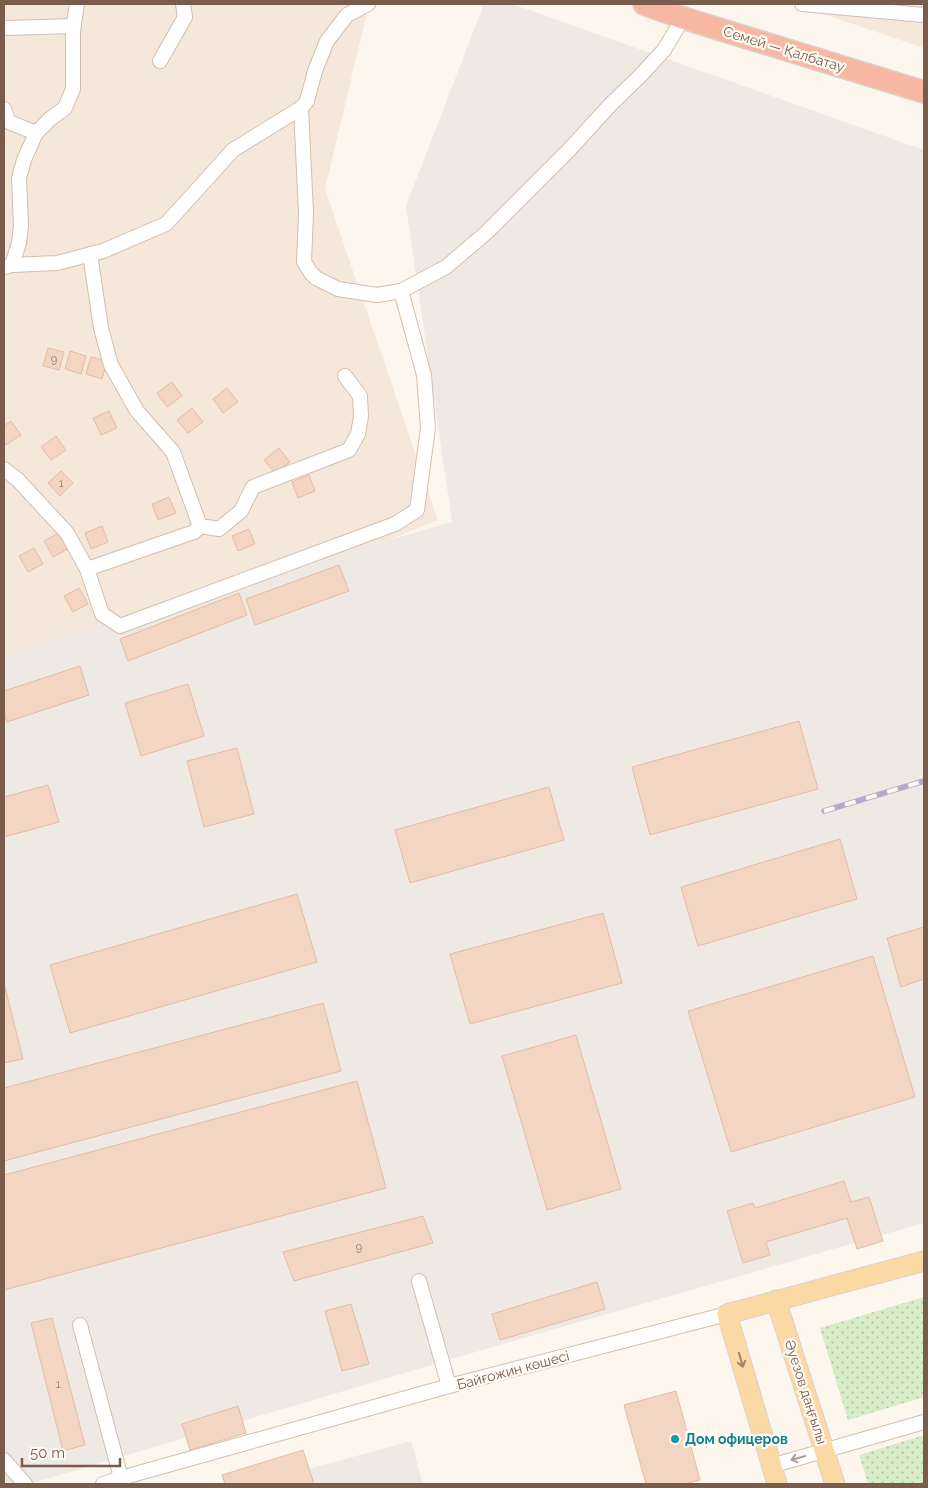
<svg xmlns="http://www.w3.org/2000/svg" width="928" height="1488" font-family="Raleway,sans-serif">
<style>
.residential{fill:#f5e8da}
.industrial{fill:#efe9e4}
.park{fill:url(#park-dots)}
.building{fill:#f3d5c3;stroke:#e6bba3}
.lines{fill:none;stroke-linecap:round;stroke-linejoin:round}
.minor-casing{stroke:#d1beb0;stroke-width:16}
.major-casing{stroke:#dad1cd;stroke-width:21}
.highway-casing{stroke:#dad1cd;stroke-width:24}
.minor{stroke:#fff;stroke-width:14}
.major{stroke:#fbd9a5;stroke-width:19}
.highway{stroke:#f7b7a3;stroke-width:21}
.rail-casing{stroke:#b9a8c9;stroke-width:5.5}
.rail{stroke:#fffaf3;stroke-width:4;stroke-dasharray:11;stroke-linecap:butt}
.oneway{stroke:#a18267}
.oneway2{stroke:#af9d94}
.culture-dot{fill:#0f9aa8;stroke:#fffaf3;stroke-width:2}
.labels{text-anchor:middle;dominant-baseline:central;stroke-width:4.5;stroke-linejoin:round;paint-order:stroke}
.number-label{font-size:11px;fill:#987a6a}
.street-label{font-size:14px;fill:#7a5c4d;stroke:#fffaf3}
.culture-label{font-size:14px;font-weight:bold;fill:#0d838f;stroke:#fffaf3;text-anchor:start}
</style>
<defs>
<pattern id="park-dots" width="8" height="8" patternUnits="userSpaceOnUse" patternTransform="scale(1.25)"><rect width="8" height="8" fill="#d8ecc9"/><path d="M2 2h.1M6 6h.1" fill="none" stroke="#b4c2a5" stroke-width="1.8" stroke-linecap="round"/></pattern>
</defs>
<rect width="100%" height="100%" fill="#fdf6ec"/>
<g class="residential">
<polygon points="4,4 369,4 325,189 438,520 4,697"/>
<polygon points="795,4 924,4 924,48 832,17"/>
</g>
<g class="industrial">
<polygon points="484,4 512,4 924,150 924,1223 496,1346 29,1484 4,1484 4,654 272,573 452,522 406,206"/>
<polygon points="411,1441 423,1484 254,1484"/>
</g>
<g class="park">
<polygon points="924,1297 924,1397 848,1420 820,1328"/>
<polygon points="924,1435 924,1484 868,1484 859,1455"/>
</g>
<g class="building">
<polygon points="48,348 64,352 59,370 43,366"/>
<polygon points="70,351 86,356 81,374 65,369"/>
<polygon points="91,357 107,361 102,379 86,374"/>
<polygon points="172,382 182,396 167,407 157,393"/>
<polygon points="227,388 238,402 223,413 213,399"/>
<polygon points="192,408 203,422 188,433 177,420"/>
<polygon points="109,411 117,428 101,435 93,418"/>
<polygon points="11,421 21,435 6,445 4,442 4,426"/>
<polygon points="56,436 66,450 51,460 41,447"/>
<polygon points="279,448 290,462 275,473 264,460"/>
<polygon points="61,471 73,483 60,496 48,483"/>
<polygon points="309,475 315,491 298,498 292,482"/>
<polygon points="169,497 176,513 158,520 152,504"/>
<polygon points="102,526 108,542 91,549 85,533"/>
<polygon points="249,529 255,544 238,551 232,536"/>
<polygon points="58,533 68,549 53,557 44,541"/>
<polygon points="34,548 43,564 28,572 19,556"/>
<polygon points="339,565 349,591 255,625 246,599"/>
<polygon points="79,588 88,604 73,612 64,596"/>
<polygon points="239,593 247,615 128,661 120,639"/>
<polygon points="80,666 89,695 7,722 4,712 4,691"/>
<polygon points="188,684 204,736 141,756 125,703"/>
<polygon points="799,721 818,789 650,835 632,767"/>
<polygon points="237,748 254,814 204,827 187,761"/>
<polygon points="48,785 59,822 4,837 4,797"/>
<polygon points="549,787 564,840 410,883 395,830"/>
<polygon points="840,839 857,899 698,946 681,887"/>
<polygon points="297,894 317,962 70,1033 50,965"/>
<polygon points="603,913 622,983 470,1024 450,954"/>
<polygon points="924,927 924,979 901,987 887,938"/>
<polygon points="873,956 915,1097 731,1152 688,1011"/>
<polygon points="4,983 23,1059 4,1063"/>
<polygon points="323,1003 341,1071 4,1161 4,1088"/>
<polygon points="576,1035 621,1189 547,1210 502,1056"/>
<polygon points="357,1081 386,1188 4,1290 4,1175"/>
<polygon points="844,1181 851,1202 869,1197 883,1241 857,1249 847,1218 766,1242 770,1255 743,1263 727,1211 753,1203 755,1208"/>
<polygon points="423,1216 433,1243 294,1281 283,1252"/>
<polygon points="597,1282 605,1309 500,1340 492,1314"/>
<polygon points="351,1304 369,1364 342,1371 325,1311"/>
<polygon points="52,1318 85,1445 63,1451 31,1323"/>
<polygon points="676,1391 700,1480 685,1484 646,1484 624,1405"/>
<polygon points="238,1406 246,1433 190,1450 182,1424"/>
<polygon points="303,1450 314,1484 225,1484 222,1475"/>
</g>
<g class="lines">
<defs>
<g id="minor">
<polyline points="802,4 924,15"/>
<polyline points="4,28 74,26"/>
<polyline points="160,61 185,17 183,4"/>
<polyline points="301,108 306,213 304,262 311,273 316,278 338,289 377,295 401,291 446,267 487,232 569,150 611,104 640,76 664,50 683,18"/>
<polyline points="4,109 9,122 36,133"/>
<polyline points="90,254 101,328 111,365 137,411 173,452 200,526 219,529 241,511 253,487 349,450 358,434 361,416 360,396 345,376"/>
<polyline points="12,265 57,263 103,251 166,224 233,150 301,108 307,101 315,71 327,41 347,15 368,4"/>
<polyline points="4,267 12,265 19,243 21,226 19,178 24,160 36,133 50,119 65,108 73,89 73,30 77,4"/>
<polyline points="4,469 18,480 67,533 87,569 102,614 120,626 395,524 417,510 428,428 424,375 401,291"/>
<polyline points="87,569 194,532 200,526"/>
<polyline points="419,1281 449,1386"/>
<polyline points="80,1325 121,1478"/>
<polyline points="4,1460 25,1484"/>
<polyline points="771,1466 924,1422"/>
<polyline points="103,1484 121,1478 449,1386 727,1314"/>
</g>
<g id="major">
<polyline points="776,1300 835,1484"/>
<polyline points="777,1484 727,1314 924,1261"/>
</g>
<polyline id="highway" points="644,4 683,18 924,92"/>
</defs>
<use href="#minor" class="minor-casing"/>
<use href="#major" class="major-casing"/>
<use href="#highway" class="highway-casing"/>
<use href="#minor" class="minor"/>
<use href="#major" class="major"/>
<use href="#highway" class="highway"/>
<defs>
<polyline id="rail" points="824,811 924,781"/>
</defs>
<use href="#rail" class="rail-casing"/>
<use href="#rail" class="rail"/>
</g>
<defs><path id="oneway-shaft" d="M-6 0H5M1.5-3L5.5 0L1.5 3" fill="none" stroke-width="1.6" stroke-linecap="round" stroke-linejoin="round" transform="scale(1.25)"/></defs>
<use class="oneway" href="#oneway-shaft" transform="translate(741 1360) rotate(74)"/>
<use class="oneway2" href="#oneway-shaft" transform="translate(798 1458) rotate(164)"/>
<circle class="culture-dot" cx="675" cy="1439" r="5"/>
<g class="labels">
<g class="number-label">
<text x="54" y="359">9</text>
<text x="61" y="483">1</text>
<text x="359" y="1247">9</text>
<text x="58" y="1384">1</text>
</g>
<g class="street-label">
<text transform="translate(784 49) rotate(17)">Семей — Қалбатау</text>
<text transform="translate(513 1370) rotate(-15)">Байғожин көшесі</text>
<text transform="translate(806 1392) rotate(72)">Әуезов даңғылы</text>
</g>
<g class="culture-label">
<text x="685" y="1439">Дом офицеров</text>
</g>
</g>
<rect width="928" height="1488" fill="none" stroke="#7a5c4d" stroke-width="10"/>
<path d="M22 1458v8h98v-8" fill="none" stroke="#7a5c4d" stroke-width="2.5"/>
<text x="30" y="1458" font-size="15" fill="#7a5c4d" stroke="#fffaf3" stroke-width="4" paint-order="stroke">50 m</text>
</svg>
